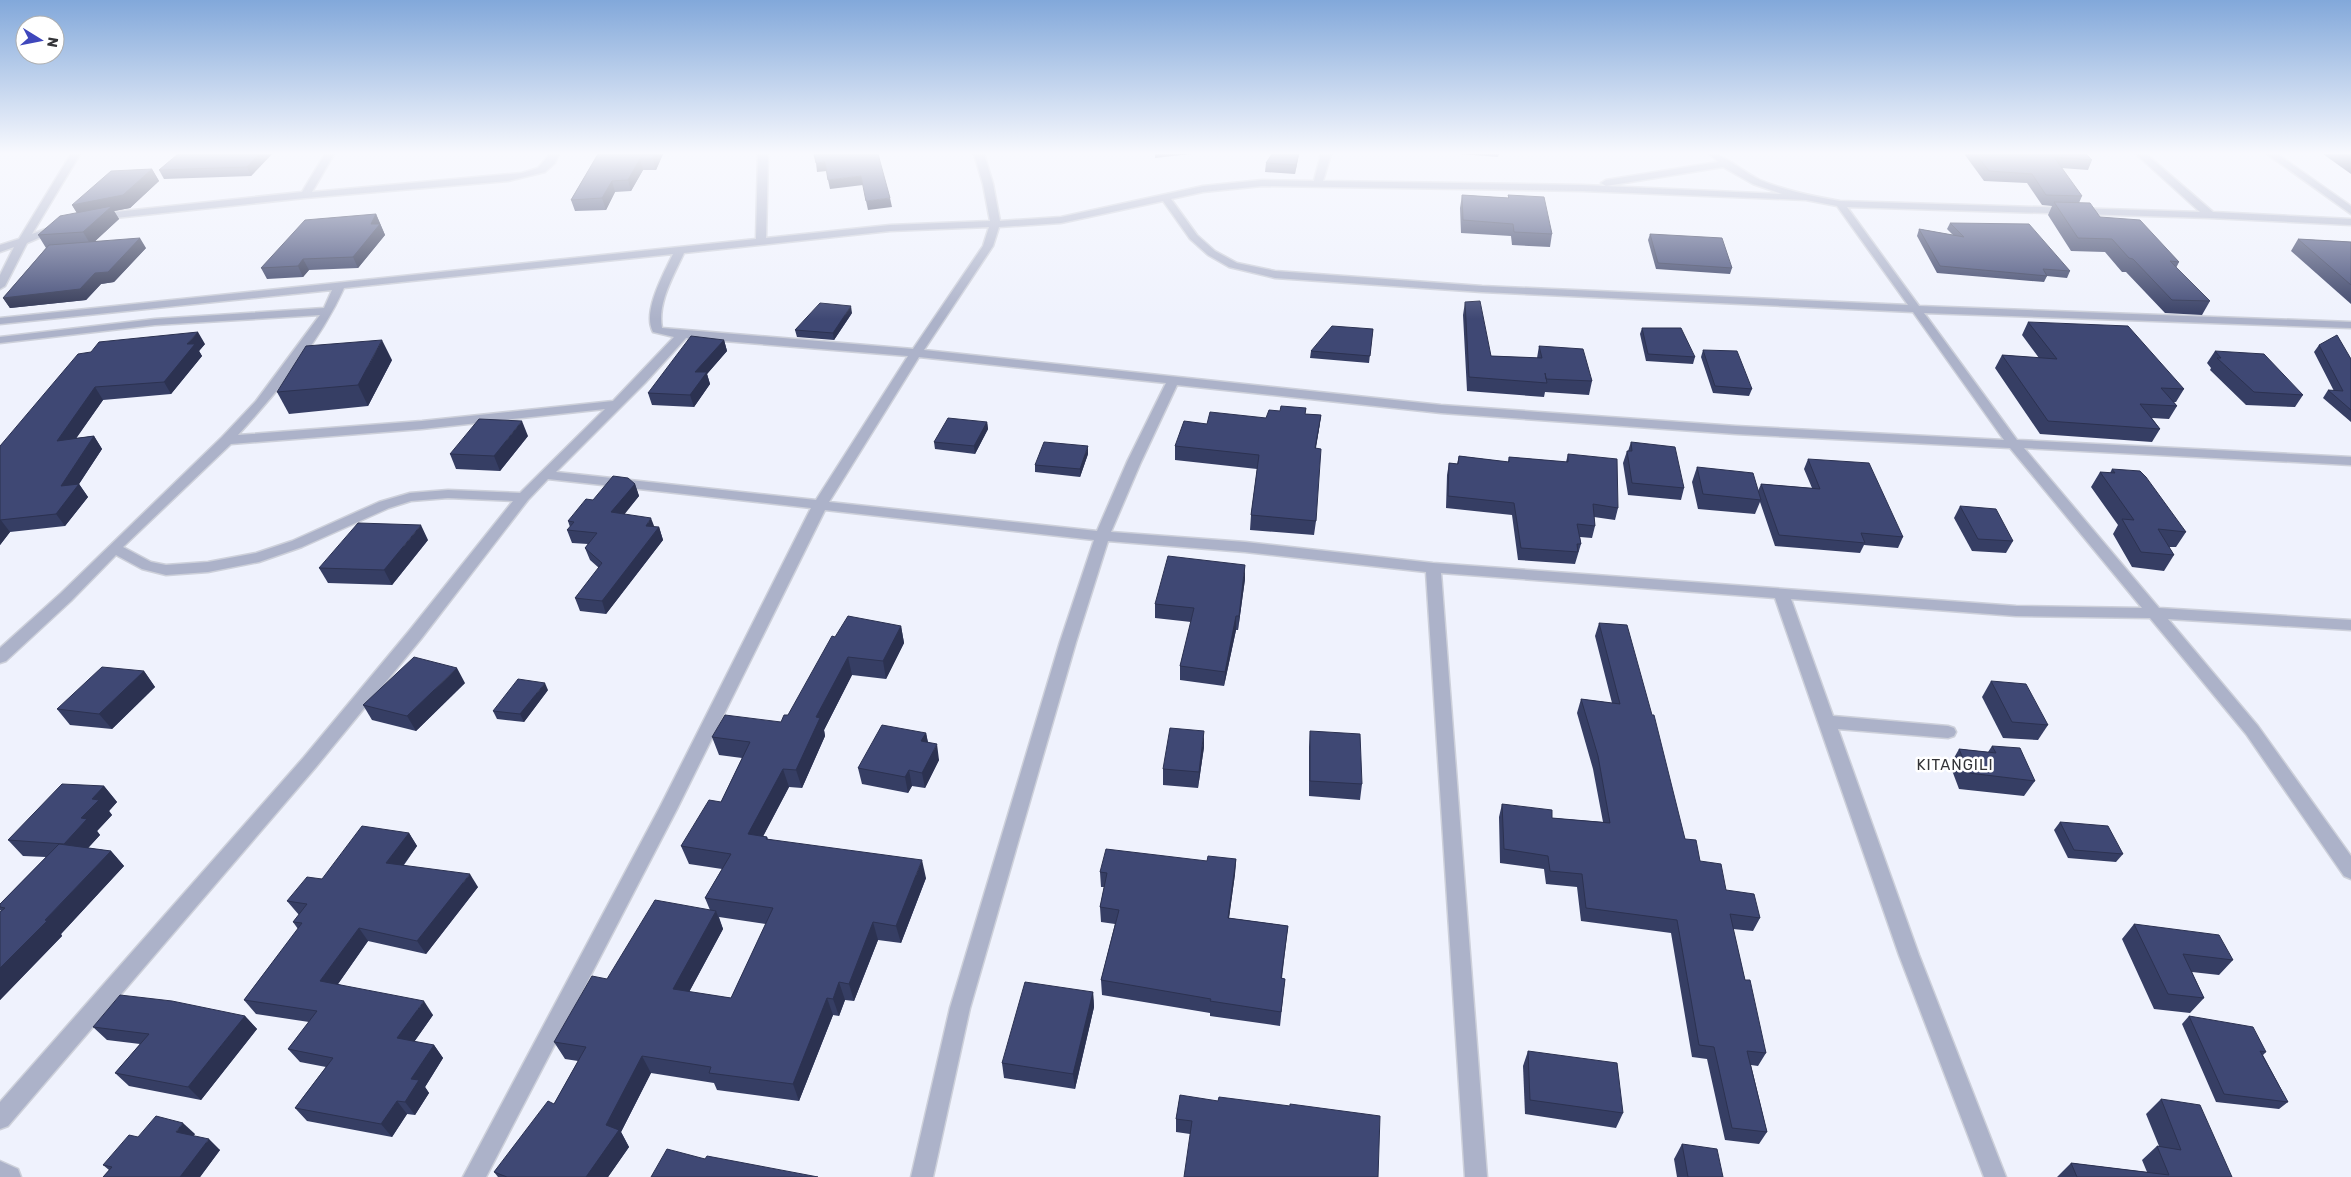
<svg xmlns="http://www.w3.org/2000/svg" width="2351" height="1177" font-family="Rubik,sans-serif">
<style>
.lines{fill:none;stroke-linecap:round;stroke-linejoin:round}
.street-casing{stroke:#cdd0da;stroke-width:3}
.street{fill:#acb2c9;fill-rule:evenodd}
.wall{fill:#363e64;fill-rule:evenodd}
.shaded-wall{fill:#2c3251}
.building{fill:#3f4874;stroke:#2c3251}
.labels{text-anchor:middle;dominant-baseline:central;stroke-width:5;stroke-linejoin:round;paint-order:stroke}
.quarter-label{font-size:15px;letter-spacing:1px;fill:#333438;stroke:#fff}
</style>
<rect width="100%" height="100%" fill="#eff2fd"/>
<g class="lines">
<defs>
<g id="street">
<polygon points="71,154 80,154 32,234 57,225 62,228 27,243 5,286 0,289 0,275 14,247 0,252 0,245 19,239"/>
<polygon points="325,154 334,154 312,192 522,173 538,168 550,154 559,154 555,163 545,172 508,181 305,198 96,220 91,217 96,214 302,192"/>
<path d="M758,154H768L766,238L890,225L990,221L983,184L974,154H984L993,184L1000,221L1061,217L1203,186L1262,180L1314,181L1321,154H1331L1323,181L1583,185L1782,194L1753,184L1723,167L1606,186L1601,183L1606,180L1718,162L1710,154C1725,154 1744,173 1760,180C1786,191 1813,196 1840,201L2200,212L2136,154H2146L2213,212L2351,219V225L2210,218L1847,207L1919,306L2351,322V328L1924,313L2017,440L2351,457V465L2024,448L2159,608L2351,620V630L2168,619L2258,726L2351,856V879L2344,876L2246,734L2150,618L2016,616L1791,599L1833,716L1948,726L1954,728L1956,732L1954,736L1948,738L1838,729L1919,955L2006,1177H1984L1899,955L1775,598L1441,573L1487,1177H1465L1426,572L1245,552L1108,541L1076,642L970,1008L933,1177H911L950,1008L1060,642L1094,540L825,510L677,809L486,1177H463L660,807L811,508L548,479L528,500L421,639L316,767L8,1126L0,1129V1102L304,757L409,631L513,501L448,498L411,501L389,508L302,547L259,562L208,572L166,575L142,569L116,555L71,601L6,661L0,663V648L61,593L222,437L256,401L320,315L155,325L0,343V337L155,319L324,308L332,290L0,324V318L756,239ZM1262,186L1583,191L1806,200L1837,206L1908,305L1482,286L1275,271L1237,263L1215,251L1197,235L1171,199L1203,192ZM1163,201L1190,239L1208,255L1229,267L1275,278L1482,292L1913,312L2004,440L1736,426L1441,405L924,350L993,246L999,227L1061,223ZM989,227L983,246L913,349L662,328C657,303 674,275 684,253L890,231ZM673,254C664,273 642,312 653,332L674,337L613,401L422,421L238,435C278,391 319,343 344,288ZM686,338L908,356L816,500L556,472L645,383ZM919,357L1166,383L1127,462L1097,531L829,502ZM1177,385L1441,413L1736,434L2010,448L2142,608L2016,606L1433,563L1245,542L1111,532L1141,462ZM605,409L520,493L448,490L410,493L379,502L292,541L256,553L208,562L166,565L151,562L123,547L231,444L422,429Z"/>
<polygon points="2267,154 2277,154 2351,206 2351,214"/>
<polygon points="0,1161 18,1169 21,1177 0,1177"/>
</g>
</defs>
<use href="#street" class="street-casing"/>
<use href="#street" class="street"/>
</g>
<g class="wall">
<polygon points="272,154 251,176 164,179 159,170"/>
<polygon points="598,154 663,154 656,170 643,170 631,191 615,192 606,210 575,211 571,200"/>
<polygon points="1299,154 1295,174 1265,172 1266,163"/>
<polygon points="1460,154 1499,154 1498,157"/>
<polygon points="1965,154 2086,154 2092,160 2088,170 2061,168 2082,196 2079,203 2100,217 2179,262 2176,268 2210,301 2202,315 2165,313 2126,272 2122,272 2105,252 2071,251 2048,215 2052,206 2042,205 2027,183 1984,181 1965,155"/>
<polygon points="2323,154 2351,154 2351,174"/>
<polygon points="152,169 159,181 130,208 114,211 119,219 95,241 146,248 114,282 101,284 86,300 10,308 3,298 46,248 38,235 77,213 72,205"/>
<polygon points="1462,195 1508,198 1508,195 1552,234 1550,247 1512,245 1511,236 1461,233 1460,208"/>
<polygon points="376,214 385,235 358,268 309,270 303,277 267,279 261,268"/>
<polygon points="1950,223 2070,271 2067,278 2047,276 2044,282 1937,273 1917,236 1919,229 1953,235 1947,229"/>
<polygon points="1650,234 1732,268 1730,274 1656,269 1648,240"/>
<polygon points="2298,239 2351,242 2351,304 2291,251"/>
<polygon points="1465,302 1491,356 1537,358 1539,346 1592,381 1589,395 1545,392 1544,397 1467,391 1463,315"/>
<polygon points="852,313 834,340 797,337 795,330"/>
<polygon points="2028,322 2184,389 2176,402 2174,402 2177,406 2169,419 2152,418 2160,429 2152,442 2040,434 1995,368 2002,355 2039,358 2022,335"/>
<polygon points="1642,328 1695,357 1693,364 1646,361 1640,334"/>
<polygon points="1373,329 1369,363 1310,358 1311,351"/>
<polygon points="724,340 727,351 707,374 710,384 694,407 652,405 648,393"/>
<polygon points="205,344 199,351 202,356 171,394 103,400 76,438 94,436 102,449 79,484 88,497 65,526 10,532 0,545 0,446 91,352"/>
<polygon points="2319,345 2351,359 2351,422 2323,398 2328,390 2334,391 2314,352"/>
<polygon points="1703,350 1752,389 1749,396 1713,393 1701,357"/>
<polygon points="2215,351 2303,395 2295,407 2246,405 2210,370 2211,368 2207,363"/>
<polygon points="392,360 368,406 289,414 277,392"/>
<polygon points="1306,408 1305,414 1321,415 1319,429 1316,448 1316,521 1314,535 1250,530 1251,515 1257,469 1175,460 1175,446 1207,424 1266,418 1280,411"/>
<polygon points="987,422 988,429 975,454 935,449 934,442"/>
<polygon points="528,436 500,471 456,469 450,454"/>
<polygon points="1631,442 1684,488 1681,500 1628,495 1623,463 1627,451 1628,451"/>
<polygon points="1088,454 1080,477 1035,472 1035,465"/>
<polygon points="1568,454 1618,508 1615,520 1594,517 1595,526 1592,538 1580,537 1581,544 1575,564 1518,560 1512,515 1446,508 1447,475 1449,463 1457,464 1459,456 1508,462 1509,457 1566,462"/>
<polygon points="1808,459 1903,537 1898,548 1864,545 1860,553 1775,546 1760,502 1755,514 1698,509 1692,482 1697,467 1758,491 1761,484 1812,488 1804,469"/>
<polygon points="2112,469 2186,532 2176,547 2169,547 2174,555 2164,571 2132,567 2113,534 2118,525 2091,487 2100,472 2110,473"/>
<polygon points="635,484 639,496 624,514 654,527 659,527 663,540 606,614 580,611 575,598 599,568 590,560 585,548 588,544 572,543 567,530 570,527 568,521 593,500"/>
<polygon points="1960,506 2013,541 2006,553 1972,551 1954,518"/>
<polygon points="428,540 392,585 328,583 319,568"/>
<polygon points="1245,579 1238,630 1236,630 1224,686 1180,680 1180,666 1191,622 1155,618 1155,604"/>
<polygon points="1599,623 1685,839 1700,861 1726,890 1760,918 1753,931 1733,929 1745,980 1766,1053 1758,1066 1751,1065 1767,1132 1759,1144 1725,1140 1707,1059 1692,1057 1671,933 1581,921 1577,887 1546,884 1544,869 1500,863 1499,817 1502,804 1552,818 1603,822 1593,769 1577,713 1581,699 1612,703 1595,636"/>
<path d="M901,626L904,643L886,679L852,675L824,730L825,736L802,788L789,787L763,836L767,837L768,839L926,878L901,943L878,940L854,1001L845,1000L839,1016L833,1015L799,1101L717,1090L714,1083L651,1073L621,1132L629,1147L608,1177H498L494,1172L554,1104L578,1061L565,1059L554,1042L607,979L710,910L705,898L722,869L689,864L681,846L721,802L742,758L719,755L712,737L781,722L788,715L835,637ZM719,917L766,924L731,998L689,992L723,929Z"/>
<polygon points="144,671 155,687 112,729 70,725 57,709"/>
<polygon points="1991,681 2048,725 2038,740 2003,738 1982,697"/>
<polygon points="465,683 416,731 372,720 363,705"/>
<polygon points="548,690 524,722 497,719 493,711"/>
<polygon points="1310,731 1362,784 1360,800 1309,796 1309,747"/>
<polygon points="926,733 928,742 939,760 925,788 912,786 908,793 862,784 858,768"/>
<polygon points="1992,746 2035,781 2024,796 1959,789 1950,765 1959,749 1988,752"/>
<polygon points="1204,747 1198,788 1163,785 1163,769"/>
<polygon points="104,786 117,802 109,811 112,815 97,831 100,835 88,848 111,851 124,866 61,934 62,936 0,1000 0,912 1,911 0,910 0,904 46,857 23,856 8,840"/>
<polygon points="2060,822 2123,854 2116,862 2068,858 2054,830"/>
<polygon points="409,833 417,846 404,865 478,887 426,954 368,941 338,984 433,1015 414,1042 434,1045 443,1058 425,1087 429,1093 415,1115 407,1114 392,1137 307,1121 295,1108 326,1067 300,1062 288,1049 309,1022 256,1014 244,1000 298,929 293,922 299,915 287,901 322,879"/>
<polygon points="1236,859 1235,874 1229,918 1288,926 1282,978 1285,979 1280,1026 1210,1016 1210,1013 1102,995 1101,980 1115,924 1101,922 1100,907 1104,887 1101,887 1100,872 1207,861"/>
<polygon points="2134,924 2233,960 2219,975 2192,972 2204,998 2190,1013 2154,1009 2122,939"/>
<polygon points="1093,992 1094,1007 1075,1089 1004,1078 1002,1063"/>
<polygon points="245,1016 257,1029 201,1100 129,1086 115,1073 140,1044 107,1040 93,1027"/>
<polygon points="2189,1016 2266,1052 2263,1055 2288,1102 2279,1109 2216,1102 2182,1024"/>
<polygon points="1528,1051 1623,1113 1616,1128 1525,1114 1523,1066"/>
<polygon points="1180,1095 1378,1177 1190,1134 1176,1132 1176,1119"/>
<polygon points="2161,1099 2232,1177 2057,1177 2071,1163 2147,1172 2142,1160 2157,1146 2159,1146 2146,1114"/>
<polygon points="195,1134 193,1136 220,1150 200,1177 103,1177 109,1170 103,1165 138,1137"/>
<polygon points="1682,1144 1723,1177 1677,1177 1674,1159"/>
</g>
<g class="shaded-wall">
<polygon points="259,154 272,154 251,176 247,167"/>
<polygon points="655,154 663,154 656,170 653,159"/>
<polygon points="1155,154 1191,154 1155,158"/>
<polygon points="1298,154 1299,154 1295,174 1296,165"/>
<polygon points="640,159 643,170 631,191 628,180"/>
<polygon points="825,162 827,171 817,172 816,163"/>
<polygon points="152,169 159,181 130,208 114,211 119,219 91,245 83,232 80,218 72,205"/>
<polygon points="861,176 863,185 830,189 828,180"/>
<polygon points="612,181 615,192 606,210 602,198"/>
<polygon points="890,198 892,207 868,210 866,201"/>
<polygon points="376,214 385,235 358,268 353,257"/>
<polygon points="140,238 146,248 114,282 101,284 86,300 10,308 3,298 95,273"/>
<polygon points="303,259 309,270 303,277 298,266"/>
<polygon points="851,306 852,313 834,340 833,333"/>
<polygon points="198,332 205,344 199,351 202,356 171,394 164,382 187,344"/>
<polygon points="382,340 392,360 368,406 358,385"/>
<polygon points="724,340 727,351 707,374 710,384 694,407 690,395 695,372"/>
<polygon points="95,387 103,400 66,453 57,441"/>
<polygon points="1321,415 1319,429 1313,462 1315,448"/>
<polygon points="522,421 528,436 500,471 494,456"/>
<polygon points="987,422 988,429 975,454 974,446"/>
<polygon points="94,436 102,449 79,484 88,497 65,526 56,514 61,486"/>
<polygon points="1088,446 1088,454 1080,477 1080,469"/>
<polygon points="635,484 639,496 616,525 611,512"/>
<polygon points="651,518 656,531 646,526"/>
<polygon points="0,519 10,532 0,545"/>
<polygon points="421,525 428,540 392,585 384,570"/>
<polygon points="659,527 663,540 606,614 602,601"/>
<polygon points="1245,565 1245,579 1238,630 1239,616"/>
<polygon points="1236,616 1236,630 1224,686 1225,672"/>
<polygon points="901,626 904,643 886,679 883,661"/>
<polygon points="848,657 852,675 824,730 825,736 802,788 796,770 816,717"/>
<polygon points="457,668 465,683 416,731 407,716"/>
<polygon points="144,671 155,687 112,729 99,714"/>
<polygon points="545,683 548,690 524,722 520,714"/>
<polygon points="1204,731 1204,747 1198,788 1199,772"/>
<polygon points="926,733 929,749 921,741"/>
<polygon points="937,744 939,760 925,788 922,773"/>
<polygon points="783,769 789,787 755,852 748,834"/>
<polygon points="909,770 912,786 908,793 905,777"/>
<polygon points="104,786 117,802 109,811 112,815 97,831 100,835 78,859 64,844 81,818 92,799"/>
<polygon points="409,833 417,846 395,876 386,863"/>
<polygon points="111,851 124,866 61,934 62,936 0,1000 0,968"/>
<polygon points="1236,859 1235,874 1227,932 1228,918"/>
<polygon points="922,860 926,878 901,943 896,926"/>
<polygon points="470,874 478,887 426,954 417,941"/>
<polygon points="716,911 723,929 681,1007 673,989"/>
<polygon points="873,922 878,940 854,1001 849,984"/>
<polygon points="359,928 368,941 331,994 320,981"/>
<polygon points="839,982 845,1000 839,1016 833,999"/>
<polygon points="1093,992 1094,1007 1075,1089 1073,1074"/>
<polygon points="827,998 833,1015 799,1101 793,1084"/>
<polygon points="424,1001 433,1015 407,1052 397,1038"/>
<polygon points="245,1016 257,1029 201,1100 188,1087"/>
<polygon points="434,1045 443,1058 425,1087 429,1093 415,1115 405,1102 411,1079"/>
<polygon points="642,1056 651,1073 621,1132 629,1147 608,1177 586,1177 606,1125"/>
<polygon points="397,1101 407,1114 392,1137 381,1124"/>
<polygon points="183,1123 195,1134 187,1143 176,1132"/>
<polygon points="209,1139 220,1150 200,1177 180,1177"/>
</g>
<g class="building">
<polygon points="178,154 259,154 247,167 159,170"/>
<polygon points="598,154 655,154 653,159 640,159 628,180 612,181 602,198 571,200"/>
<polygon points="814,154 878,154 890,198 866,201 861,176 828,180 825,162 816,163"/>
<polygon points="1272,154 1298,154 1296,165 1266,163"/>
<polygon points="1976,154 2086,154 2092,160 2054,157 2082,196 2046,195 2032,174 1989,171"/>
<polygon points="2345,154 2351,154 2351,158"/>
<polygon points="152,169 123,195 72,205 111,171"/>
<polygon points="1462,195 1509,198 1508,195 1544,197 1552,234 1514,232 1513,224 1463,220"/>
<polygon points="2054,202 2090,203 2100,217 2140,220 2179,262 2170,261 2210,301 2172,300 2133,259 2129,258 2112,239 2078,238"/>
<polygon points="112,206 83,232 38,235 60,216"/>
<polygon points="376,214 371,224 380,224 353,257 303,259 298,266 261,268 305,220"/>
<polygon points="1950,223 2029,224 2070,271 2043,269 2047,276 1940,266 1919,229 1964,237"/>
<polygon points="1650,234 1722,238 1732,268 1658,263"/>
<polygon points="140,238 108,272 95,273 80,289 3,298 49,245"/>
<polygon points="2298,239 2351,242 2351,285"/>
<polygon points="1480,301 1491,356 1542,358 1539,346 1583,349 1592,381 1546,379 1545,373 1547,383 1469,377 1465,302"/>
<polygon points="820,303 851,306 833,333 795,330"/>
<polygon points="2028,322 2128,326 2184,389 2161,388 2177,406 2140,404 2160,429 2048,421 2002,355 2057,359"/>
<polygon points="1332,326 1373,329 1370,356 1311,351"/>
<polygon points="1642,328 1681,328 1695,357 1648,354"/>
<polygon points="198,332 187,344 195,344 164,382 95,387 57,441 94,436 61,486 79,484 56,514 0,520 0,446 78,354 91,352 99,342"/>
<polygon points="2337,335 2351,359 2351,410 2328,390 2343,391 2319,345"/>
<polygon points="691,336 724,340 695,372 707,372 690,395 648,393"/>
<polygon points="382,340 358,385 277,392 306,346"/>
<polygon points="1703,350 1737,351 1752,389 1715,386"/>
<polygon points="2215,351 2264,354 2303,395 2254,392 2217,358 2221,358"/>
<polygon points="1281,406 1306,408 1305,414 1321,415 1315,448 1321,449 1316,521 1251,515 1259,455 1175,446 1184,421 1207,424 1210,412 1266,418 1269,410 1280,411"/>
<polygon points="948,418 987,422 974,446 934,442"/>
<polygon points="479,419 522,421 494,456 450,454"/>
<polygon points="1044,442 1088,446 1080,469 1035,465"/>
<polygon points="1631,442 1675,447 1684,488 1632,483 1627,451 1632,451"/>
<polygon points="1568,454 1617,459 1618,508 1593,504 1595,526 1577,524 1581,544 1577,544 1578,552 1521,548 1514,503 1448,496 1449,463 1458,464 1459,456 1509,462 1509,457 1568,462"/>
<polygon points="1808,459 1869,463 1903,537 1861,533 1865,543 1779,535 1761,484 1820,489"/>
<polygon points="1697,467 1753,473 1761,500 1703,494"/>
<polygon points="2112,469 2140,471 2146,477 2186,532 2158,529 2174,555 2141,552 2122,519 2134,520 2100,472 2115,473"/>
<polygon points="613,476 628,478 635,484 611,512 651,518 646,526 659,527 602,601 575,598 602,563 585,548 597,533 567,530 574,522 568,521 586,499 593,500"/>
<polygon points="1960,506 1996,509 2013,541 1978,539"/>
<polygon points="358,523 421,525 384,570 319,568"/>
<polygon points="1168,556 1245,565 1239,616 1236,616 1225,672 1180,666 1194,608 1155,604"/>
<polygon points="848,616 901,626 883,661 848,657 816,717 820,718 796,770 783,769 748,834 767,837 766,839 922,860 896,926 873,922 849,984 839,982 833,999 827,998 793,1084 709,1073 711,1067 642,1056 606,1125 619,1130 586,1177 507,1177 494,1172 548,1101 554,1104 586,1047 554,1042 592,976 607,979 655,900 716,911 673,989 731,998 773,908 705,898 731,854 681,846 709,800 721,802 750,742 712,737 725,715 781,722 784,715 788,715 832,636 835,637"/>
<polygon points="1599,623 1627,625 1652,715 1654,715 1685,839 1696,840 1700,861 1721,864 1726,890 1754,894 1760,918 1730,914 1745,980 1750,980 1766,1053 1747,1051 1767,1132 1732,1128 1714,1047 1699,1045 1677,920 1586,908 1582,874 1550,871 1548,856 1504,849 1502,804 1552,810 1552,818 1610,823 1598,756 1581,699 1620,704"/>
<polygon points="414,657 457,668 407,716 363,705"/>
<polygon points="102,667 144,671 99,714 57,709"/>
<polygon points="518,679 545,683 520,714 493,711"/>
<polygon points="1991,681 2026,684 2048,725 2012,722"/>
<polygon points="882,725 926,733 921,741 937,744 922,773 909,770 905,777 858,768"/>
<polygon points="1170,728 1204,731 1199,772 1163,769"/>
<polygon points="1310,731 1360,734 1362,784 1310,781"/>
<polygon points="1992,746 2020,748 2035,781 1969,773 1959,749 1996,753"/>
<polygon points="62,784 104,786 92,799 99,800 81,818 87,819 64,844 8,840"/>
<polygon points="2060,822 2108,826 2123,854 2074,850"/>
<polygon points="362,826 409,833 386,863 470,874 417,941 359,928 320,981 424,1001 397,1038 434,1045 411,1079 419,1080 405,1102 397,1101 381,1124 295,1108 333,1058 288,1049 317,1011 244,1000 302,923 293,922 307,904 287,901 307,877 322,879"/>
<polygon points="59,844 111,851 45,920 47,921 0,968 0,912 5,908 0,907 0,904"/>
<polygon points="1106,849 1207,861 1208,856 1236,859 1228,918 1288,926 1281,978 1285,979 1281,1012 1210,1001 1211,999 1101,980 1119,910 1100,907 1107,873 1100,872"/>
<polygon points="2134,924 2219,935 2233,960 2183,954 2204,998 2168,994"/>
<polygon points="1025,982 1093,992 1073,1074 1002,1063"/>
<polygon points="120,995 172,1001 245,1016 188,1087 115,1073 149,1034 93,1027"/>
<polygon points="2189,1016 2253,1027 2266,1052 2260,1051 2288,1102 2224,1094"/>
<polygon points="1528,1051 1617,1063 1623,1113 1530,1100"/>
<polygon points="1180,1095 1218,1101 1219,1097 1290,1106 1290,1104 1380,1116 1378,1177 1184,1177 1192,1121 1176,1119"/>
<polygon points="2161,1099 2200,1105 2232,1177 2077,1177 2071,1163 2169,1175 2157,1146 2181,1150"/>
<polygon points="156,1116 183,1123 176,1132 209,1139 180,1177 103,1177 112,1167 103,1165 129,1135 138,1137"/>
<polygon points="1682,1144 1717,1149 1723,1177 1688,1177"/>
<polygon points="667,1149 705,1159 707,1156 818,1177 651,1177"/>
</g>
<linearGradient id="sky" x2="0" y2="1"><stop stop-color="#82a8da"/><stop offset="0.48" stop-color="#f8f9fe"/><stop offset="1" stop-color="#f8f9fe" stop-opacity="0"/></linearGradient>
<rect width="2351" height="319" fill="url(#sky)"/>
<g class="labels">
<g class="quarter-label">
<text x="1955" y="765">KITANGILI</text>
</g>
</g>
<g transform="translate(40 40) rotate(100)"><circle r="24" fill="#ffffff" stroke="#adaeaf"/>
<path d="M0-4L9 19L0 12L-9 19Z" fill="#3f47bc"/>
<text y="-8" font-size="14" font-weight="bold" text-anchor="middle" fill="#333438">N</text>
</g>
</svg>
